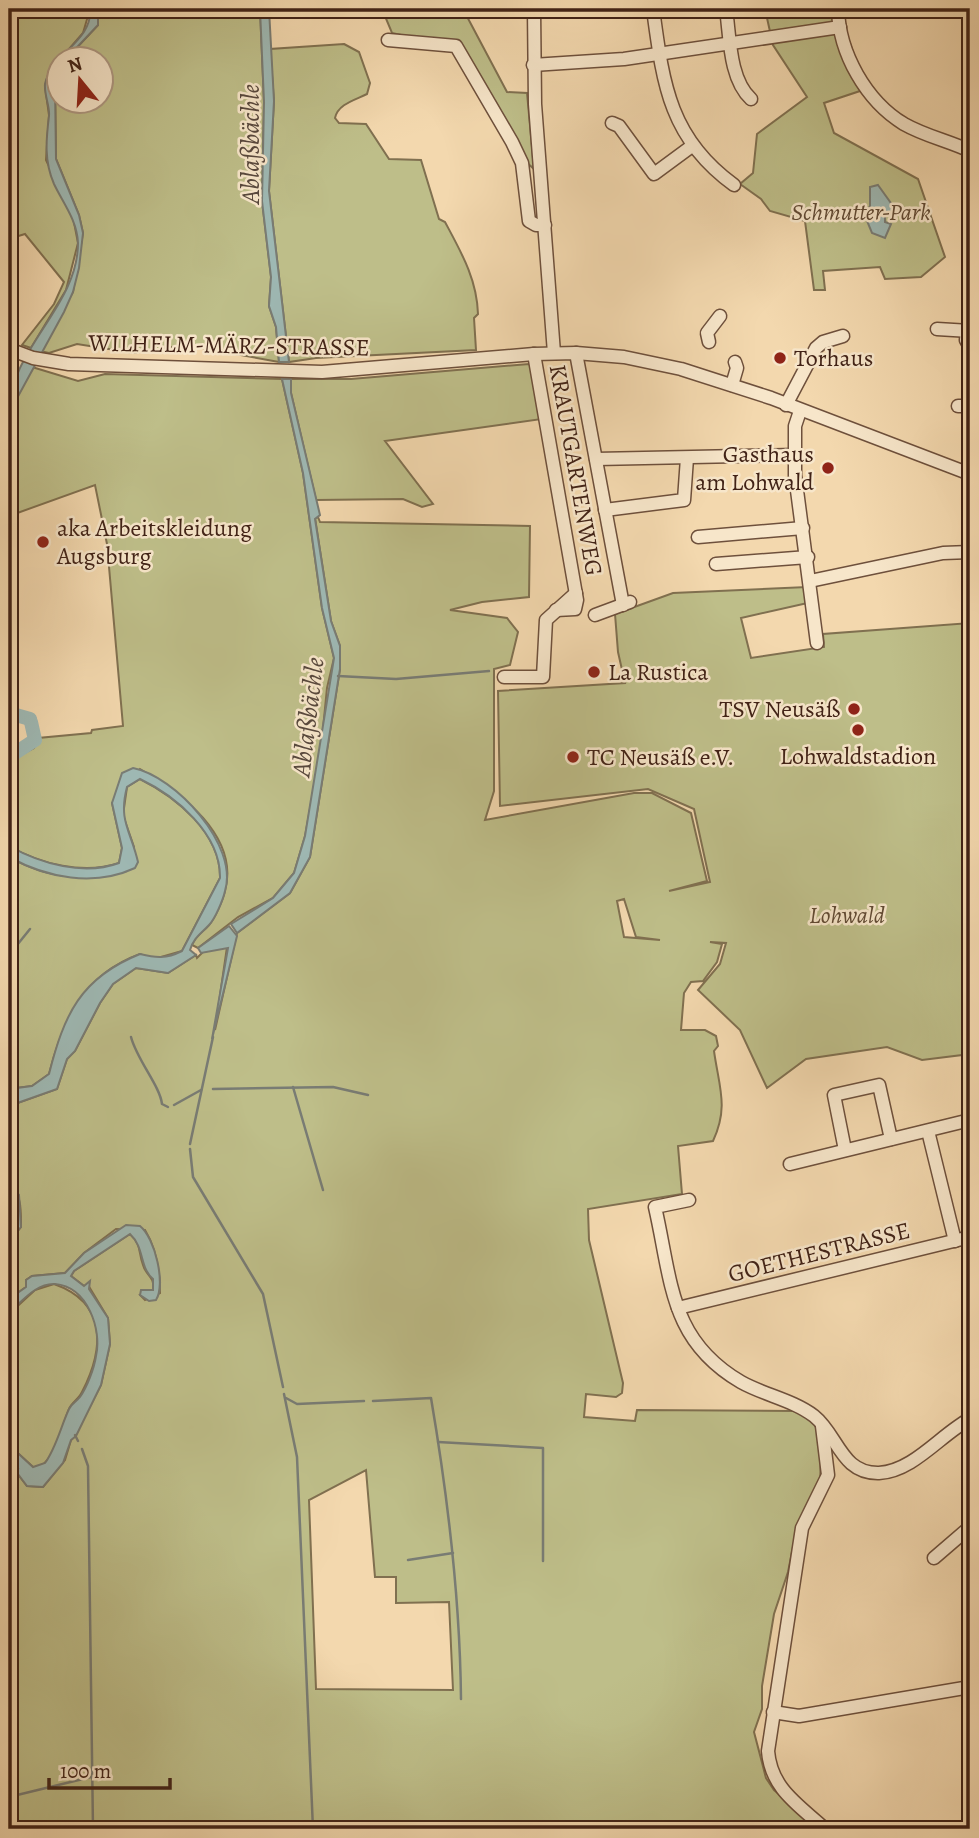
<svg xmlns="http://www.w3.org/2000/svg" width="979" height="1838" font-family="Alegreya,serif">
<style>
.green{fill:#bebe89;stroke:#807050;stroke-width:2;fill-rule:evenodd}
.water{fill:#9eb8b3;stroke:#797c74;stroke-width:2}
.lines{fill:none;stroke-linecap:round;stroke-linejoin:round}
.stream{stroke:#797c74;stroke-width:2.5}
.river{stroke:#9eb8b3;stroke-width:14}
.minor-casing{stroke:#6e503c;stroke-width:15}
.minor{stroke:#f7e6ca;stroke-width:12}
.poi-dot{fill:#8f2418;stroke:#f7e6ca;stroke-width:2.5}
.labels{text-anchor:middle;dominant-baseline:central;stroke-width:5;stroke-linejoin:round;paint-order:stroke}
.park-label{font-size:24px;font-style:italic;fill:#604933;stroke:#f7e6ca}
.street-label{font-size:24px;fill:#412216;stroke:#f7e6ca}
.poi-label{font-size:24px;fill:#412216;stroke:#f7e6ca;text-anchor:start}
.water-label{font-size:26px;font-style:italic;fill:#58483d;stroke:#f7e6ca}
</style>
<rect width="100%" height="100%" fill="#f3d8ae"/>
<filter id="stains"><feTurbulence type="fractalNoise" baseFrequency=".00286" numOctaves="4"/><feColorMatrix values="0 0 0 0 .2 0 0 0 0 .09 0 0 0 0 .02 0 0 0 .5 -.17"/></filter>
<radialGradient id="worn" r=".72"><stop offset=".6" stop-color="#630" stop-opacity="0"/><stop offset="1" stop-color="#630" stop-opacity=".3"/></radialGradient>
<g class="green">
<polygon points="9,9 90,9 83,33 49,72 45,86 49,115 46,160 73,217 78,243 66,290 31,348 22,345 54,304 64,282 25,234 9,239"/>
<polygon points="98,9 166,11 260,9 264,102 262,201 271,277 269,306 276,327 279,362 185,345 134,353 77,344 49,353 40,351 73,292 83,233 79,215 56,159 55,83 59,68 60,102 102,102 102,60 66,59 98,25"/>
<polygon points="382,9 463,9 507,92 527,93 534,169 525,161 463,49 392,33"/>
<polygon points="765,9 838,9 866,89 824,103 834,133 918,179 945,257 921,277 885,279 880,267 823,271 825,290 814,290 805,221 770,211 761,199 740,184 753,173 757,134 807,97 773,45"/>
<path d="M344,44L359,52L370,83L367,94C355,100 338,104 335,118L339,123L366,124L389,159L421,160L439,219L445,222C461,252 477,279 478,314L474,318L476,350L316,358L289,362L269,191L274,101L270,49Z"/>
<polygon points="529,364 533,367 542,419 385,441 433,504 422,507 403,499 316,500 291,393 291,379 351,379"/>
<path d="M32,367L78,381L105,374L282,379L303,473L322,608L334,658L327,688L321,749L305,836L294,873L273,898L238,917L198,948L192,945C196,935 203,932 209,925C215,918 223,900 225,891C240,836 180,792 140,769L112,803L122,848L119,863C83,875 41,864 9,846V761L34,748L38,738L91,733L92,730L123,726L107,544L95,485L9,516V413Z"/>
<path d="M318,517L320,522L530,526L529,597L482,602L450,610L507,618L518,632L510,665L494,669V791L485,820L634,793H652L691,813L707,881L669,891L710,882L694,809L648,789L500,806L498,691L625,683L618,652L615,614L673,593L807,587L812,602L741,618L751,658L824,647L823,634L970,623V1054L922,1060L887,1047L806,1059L767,1088L740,1030L698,990L720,964L726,943L710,942L722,944L717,962L703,981L691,982L684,993L681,1030H705L716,1036L718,1046L714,1051C719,1087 729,1107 713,1141L678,1146L682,1194L588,1209L589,1240L623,1383L622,1393L616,1397L586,1394L584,1417L635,1421L637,1410L795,1411L811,1418L817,1428L821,1448L820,1488L796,1532L788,1572L774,1614L762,1686V1709L754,1732L766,1778L774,1790L815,1824L810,1829H9V1458L18,1468L10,1474L17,1473L27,1486L43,1487L65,1460L71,1440L75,1436L101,1385L110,1344L108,1318L88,1285L84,1286L71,1276L74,1271L130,1234C142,1245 138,1252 143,1265C146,1276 155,1276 153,1290L140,1295L145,1300L160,1293C160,1271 156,1248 145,1230L116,1229L84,1253L65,1273L32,1276L26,1280V1287L9,1299V1242L21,1227C21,1211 22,1194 9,1183V1106L57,1089L67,1059L75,1051L100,1003L113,984L136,968L168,973L196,955L197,958L205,950L227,947L215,1030L237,933L290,893L310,857L340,669V646L331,621L315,518ZM624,899L636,937L660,940L624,937L617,901ZM366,1470L375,1577H396V1603L449,1602L453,1690L316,1689L309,1500Z"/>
<path d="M140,779C176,797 221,833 220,878L182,951L154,959L140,954C83,975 63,1019 49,1074L32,1086L9,1089V857C54,882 78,878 127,871L134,847L123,815L127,787Z"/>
<path d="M54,1284C108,1303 104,1349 82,1392C79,1399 72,1402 69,1409C61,1428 57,1455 40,1467H33L9,1445V1314L35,1290Z"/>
</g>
<g class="water">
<path d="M90,9H98V25L66,59L60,60L55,83L56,159L79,215L83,233L79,268L73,292L64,312L9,413C9,349 78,307 78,243C77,220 63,203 54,184C44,161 46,140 49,116C50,106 44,95 45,84C51,54 93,41 90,9Z"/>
<polygon points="260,9 269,9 274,101 269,191 289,362 279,362 276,327 269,306 271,277 262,201 264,102"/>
<polygon points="878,185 893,206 894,210 885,217 885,222 891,224 885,238 872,233 865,216 870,206 870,187"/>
<polygon points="282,379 291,379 291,393 320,515 315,519 331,621 340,646 340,669 310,857 290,893 237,933 231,924 273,898 294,873 305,836 334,658 322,608 303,473"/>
<path d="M133,768C175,776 239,845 225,891C223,900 215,919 209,925C201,934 194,937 190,950L196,955L168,973L136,968L113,984L100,1003L75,1051L67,1059L57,1089L9,1106V1089L32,1086L49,1074C64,1015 80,978 140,954C156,958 166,959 182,951L220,878C221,834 176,796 140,779L127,787C118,821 131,831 138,862L135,868C94,887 47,878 9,857V846C41,864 84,876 119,863L122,848L112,803L122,773Z"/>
<polygon points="229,926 237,936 212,1039 228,948 201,953 198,948"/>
<polygon points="9,1183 19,1195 21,1227 9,1242"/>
<path d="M126,1225L140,1226C155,1238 166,1284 156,1300L149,1301L140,1295L141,1290H153V1279C139,1267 145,1248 130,1234L74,1271L71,1276L84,1286L90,1281L89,1289L108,1318L110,1344L101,1385L76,1436L71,1440L63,1463L43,1487L27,1486L17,1473L9,1475L18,1468L9,1457V1445L33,1467L45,1463C56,1448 61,1426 69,1409C72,1403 76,1402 80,1397C87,1387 94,1369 96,1356C102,1330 88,1287 55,1284C38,1283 25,1298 14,1308L16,1312L9,1314V1299L26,1287V1280L32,1276L65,1273L84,1253Z"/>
</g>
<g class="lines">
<g class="stream">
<polyline points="338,676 396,679 489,671"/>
<polyline points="9,955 30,929"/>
<path d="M131,1037C137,1060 160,1086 162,1104L168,1107"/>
<polyline points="293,1087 323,1190"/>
<polyline points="213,1089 333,1087 368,1095"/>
<polyline points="174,1105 201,1090"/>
<polyline points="190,1144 213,1037"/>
<polyline points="190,1149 193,1177 263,1294 283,1387"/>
<polyline points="284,1394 297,1457 313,1829"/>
<polyline points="286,1398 297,1404 364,1401"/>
<path d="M373,1401L431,1398C448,1498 460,1597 461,1699"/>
<polyline points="75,1435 78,1441"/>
<polyline points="438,1442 543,1448 543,1561"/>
<polyline points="82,1449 88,1466 93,1829"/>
<polyline points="408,1560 453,1553"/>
<polyline points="9,1797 91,1777"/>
</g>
<g class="river">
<polyline points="9,713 30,719"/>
<polyline points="9,757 35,740 31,722"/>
</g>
<defs>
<g id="minor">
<polyline points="534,9 535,104 554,353"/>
<path d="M653,9C663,83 669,138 734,185"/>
<path d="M726,9C730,36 729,79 751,99"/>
<path d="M838,9C839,53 866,101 904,124C925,136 949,141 970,151"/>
<polyline points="388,40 456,46 512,142 522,163 529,221 536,225 545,225"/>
<polyline points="533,65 624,59 840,27"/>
<polyline points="612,123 619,126 654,174 692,146"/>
<polyline points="937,329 970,331"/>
<polyline points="967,331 966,340 970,347"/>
<polyline points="709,342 707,333 720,316"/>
<polyline points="9,349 33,358 69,364 322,372 534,354 576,353 624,357 681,369 771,398 970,474"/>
<polyline points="576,353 623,605"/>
<polyline points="534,354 577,600 575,609 556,610"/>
<polyline points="732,385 737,368 735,362"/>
<polyline points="786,405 816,348 823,342 843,336"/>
<polyline points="958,406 970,406"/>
<polyline points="800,411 795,426 795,475 817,643"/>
<polyline points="596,459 795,455"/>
<polyline points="605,510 684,500 687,458"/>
<polyline points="698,537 803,528"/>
<polyline points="716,564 808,557"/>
<polyline points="810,581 943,553 970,552"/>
<polyline points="595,615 630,602"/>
<polyline points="504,677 543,677 546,620 576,593"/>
<polyline points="928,1131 955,1241"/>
<polyline points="845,1150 834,1095 879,1085 891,1139"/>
<polyline points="790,1164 970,1120"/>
<path d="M689,1200L655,1207C672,1281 669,1340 741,1382C764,1395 793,1400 814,1416C838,1435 841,1474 879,1473C914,1471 941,1434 970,1419"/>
<polyline points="678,1308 970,1237"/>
<path d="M822,1426L828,1475L802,1528L768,1751C771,1789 799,1805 825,1829"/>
<polyline points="934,1558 970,1527"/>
<polyline points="773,1712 799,1716 970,1687"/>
</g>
</defs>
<use href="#minor" class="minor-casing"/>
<use href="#minor" class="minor"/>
</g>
<g class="poi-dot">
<circle cx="780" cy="358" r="7"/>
<circle cx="828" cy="468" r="7"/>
<circle cx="43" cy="542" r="7"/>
<circle cx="594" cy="672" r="7"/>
<circle cx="854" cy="709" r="7"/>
<circle cx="858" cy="730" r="7"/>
<circle cx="573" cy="757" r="7"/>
</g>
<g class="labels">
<g class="park-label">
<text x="861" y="212">Schmutter-Park</text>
<text x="847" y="915">Lohwald</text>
</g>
<g class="street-label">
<text transform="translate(229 345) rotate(1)">WILHELM-MÄRZ-STRASSE</text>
<text transform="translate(576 470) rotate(80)">KRAUTGARTENWEG</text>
<text transform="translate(819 1252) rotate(-14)">GOETHESTRASSE</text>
</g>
<g class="poi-label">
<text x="794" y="358">Torhaus</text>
<text x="814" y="454" text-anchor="end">Gasthaus<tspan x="814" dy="28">am Lohwald</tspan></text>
<text x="57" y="528">aka Arbeitskleidung<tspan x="57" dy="28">Augsburg</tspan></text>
<text x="608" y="672">La Rustica</text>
<text x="840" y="709" text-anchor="end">TSV Neusäß</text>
<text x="858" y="756" text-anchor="middle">Lohwaldstadion</text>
<text x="587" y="757">TC Neusäß e.V.</text>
</g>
<g class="water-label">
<text transform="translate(250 144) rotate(-90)">Ablaßbächle</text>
<text transform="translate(308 717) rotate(-83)">Ablaßbächle</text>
</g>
</g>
<rect width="979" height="1838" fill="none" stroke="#f3d8ae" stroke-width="35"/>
<rect x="10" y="10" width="958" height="1817" fill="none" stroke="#412216" stroke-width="3.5"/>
<rect x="18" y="18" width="944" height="1803" fill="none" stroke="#412216" stroke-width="2"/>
<g transform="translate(80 80) rotate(342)"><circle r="33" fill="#f7e6ca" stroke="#ae9882" stroke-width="2"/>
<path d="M0-5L12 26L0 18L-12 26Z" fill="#8f2418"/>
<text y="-10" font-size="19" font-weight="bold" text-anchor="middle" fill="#412216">N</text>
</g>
<path d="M49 1778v10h121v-10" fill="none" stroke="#412216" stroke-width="3.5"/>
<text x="60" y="1778" font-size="21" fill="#412216" stroke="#f7e6ca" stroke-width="5" paint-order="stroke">100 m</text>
<rect width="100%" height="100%" filter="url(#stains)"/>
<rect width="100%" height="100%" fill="url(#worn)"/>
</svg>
